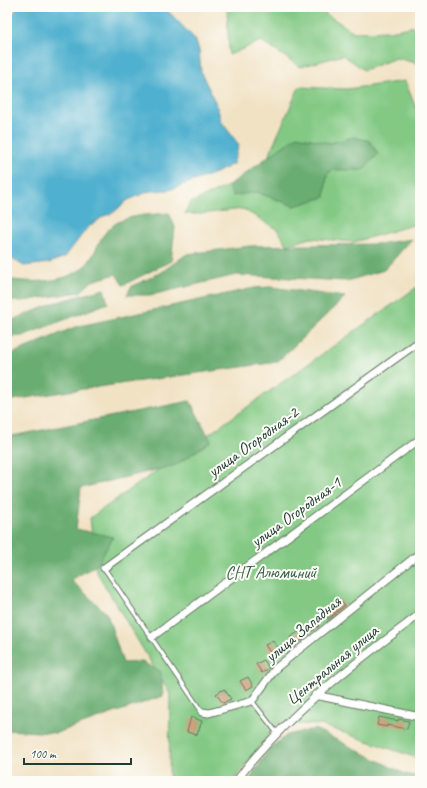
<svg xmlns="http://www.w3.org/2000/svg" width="427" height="788" font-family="Caveat,sans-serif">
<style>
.green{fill:#83c984;stroke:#51835c}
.forest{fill:#6aad72;stroke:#447553}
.water{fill:#50b0cf;stroke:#387682}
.building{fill:#c9a07a}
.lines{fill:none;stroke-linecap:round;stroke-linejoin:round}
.lane-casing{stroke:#687766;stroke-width:5.5}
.street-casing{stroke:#687766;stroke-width:9}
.lane{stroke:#fff;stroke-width:3.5}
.street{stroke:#fff;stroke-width:7}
.labels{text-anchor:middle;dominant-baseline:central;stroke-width:4;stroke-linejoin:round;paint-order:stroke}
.street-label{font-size:17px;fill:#1f3d34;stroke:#fdfcf7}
.park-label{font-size:17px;fill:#386048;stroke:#fdfcf7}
</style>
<rect width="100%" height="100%" fill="#fdfcf7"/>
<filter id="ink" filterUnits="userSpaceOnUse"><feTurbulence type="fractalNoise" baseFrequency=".025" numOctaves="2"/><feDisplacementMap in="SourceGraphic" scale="8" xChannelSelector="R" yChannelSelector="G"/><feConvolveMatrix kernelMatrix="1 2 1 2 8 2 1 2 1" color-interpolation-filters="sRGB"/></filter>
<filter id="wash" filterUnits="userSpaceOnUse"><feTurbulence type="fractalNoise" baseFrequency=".012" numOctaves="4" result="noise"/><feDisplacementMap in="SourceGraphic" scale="16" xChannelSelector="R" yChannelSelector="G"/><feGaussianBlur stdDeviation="0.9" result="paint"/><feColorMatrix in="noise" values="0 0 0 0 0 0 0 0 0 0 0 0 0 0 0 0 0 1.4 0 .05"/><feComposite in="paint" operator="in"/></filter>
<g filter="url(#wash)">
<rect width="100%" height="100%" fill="#f1e2c4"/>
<g class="green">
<polygon points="227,7 315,7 354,32 390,31 420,25 420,64 396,58 364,70 343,55 300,67 261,41 229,55"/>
<polygon points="405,81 420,118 420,223 354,242 311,238 287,245 278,230 243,209 199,214 185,214 190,203 228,186 268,157 299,87 347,89"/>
<polygon points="420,285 420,759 321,725 277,723 234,781 169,781 170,694 96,571 90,518"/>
</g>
<g class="forest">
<polygon points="297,136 330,143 354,137 370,141 378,154 363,170 333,170 327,174 325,197 294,206 256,192 233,196 228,186"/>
<path d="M169,213L175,227L171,261L123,285L116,274L92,281L80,292L23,301H7V279C31,283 67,284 86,265C96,255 99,236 111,227C126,214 151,215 169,213Z"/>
<polygon points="412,239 384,270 347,281 236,275 151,295 127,295 131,287 160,273 187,254 250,246 377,244"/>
<polygon points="271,287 345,297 277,362 69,391 7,401 7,356 75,327 254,288"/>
<polygon points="104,289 108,303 22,336 7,337 10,321 54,303"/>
<polygon points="190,401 211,441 176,465 81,488 76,529 113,537 98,564 71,580 107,614 123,663 142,662 161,672 163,696 56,733 7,730 7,437"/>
<polygon points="315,729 405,774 420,777 420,781 249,781 269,749 287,735"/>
</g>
<polygon class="water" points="18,7 164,7 195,39 199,50 201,72 217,106 221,121 239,145 233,164 218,172 169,190 150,191 128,200 113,213 104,216 87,228 65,257 49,263 24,266 7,256 7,21"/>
<g id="blocks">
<g class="building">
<polygon points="340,600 345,605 328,619 325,613"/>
<polygon points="314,621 319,626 303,638 304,639 294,644 290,637 307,627"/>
<polygon points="273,641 282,653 274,658 265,645"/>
<polygon points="264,660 269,668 262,673 256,664"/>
<polygon points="248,677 253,686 246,690 240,681"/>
<polygon points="224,689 231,699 223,703 216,694"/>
<polygon points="191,717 202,721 197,735 187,732"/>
<polygon points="379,717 398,721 398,719 409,721 407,729 387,725 387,727 377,725"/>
</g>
</g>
</g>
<g filter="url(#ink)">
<use href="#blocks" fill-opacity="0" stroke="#687766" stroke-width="1"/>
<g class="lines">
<defs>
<g id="lane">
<polyline points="104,568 202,712"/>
<polyline points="252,701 277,733"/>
</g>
<g id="street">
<polyline points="104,568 420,341"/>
<polyline points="152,637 420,439"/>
<polyline points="315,695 420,717"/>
<polyline points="202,712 209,713 252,701 276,668 420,553"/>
<path d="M237,781C246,766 258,754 270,741C315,692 367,654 420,614"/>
</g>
</defs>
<use href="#lane" class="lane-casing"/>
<use href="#street" class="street-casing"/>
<use href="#lane" class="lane"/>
<use href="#street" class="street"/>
</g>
</g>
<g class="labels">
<g class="street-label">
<text transform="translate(253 442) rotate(-36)">улица Огородная-2</text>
<text transform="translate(296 512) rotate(-36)">улица Огородная-1</text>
<text transform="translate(303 629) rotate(-40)">улица Западная</text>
<text transform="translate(332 665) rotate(-40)">Центральная улица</text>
</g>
<g class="park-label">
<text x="271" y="572">СНТ Алюминий</text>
</g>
</g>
<rect width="427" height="788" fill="none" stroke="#fdfcf7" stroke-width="24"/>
<path d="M24 758v6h107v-6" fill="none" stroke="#1f3d34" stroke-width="2"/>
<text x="30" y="758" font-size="12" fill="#1f3d34" stroke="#fdfcf7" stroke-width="3" paint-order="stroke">100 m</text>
</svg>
